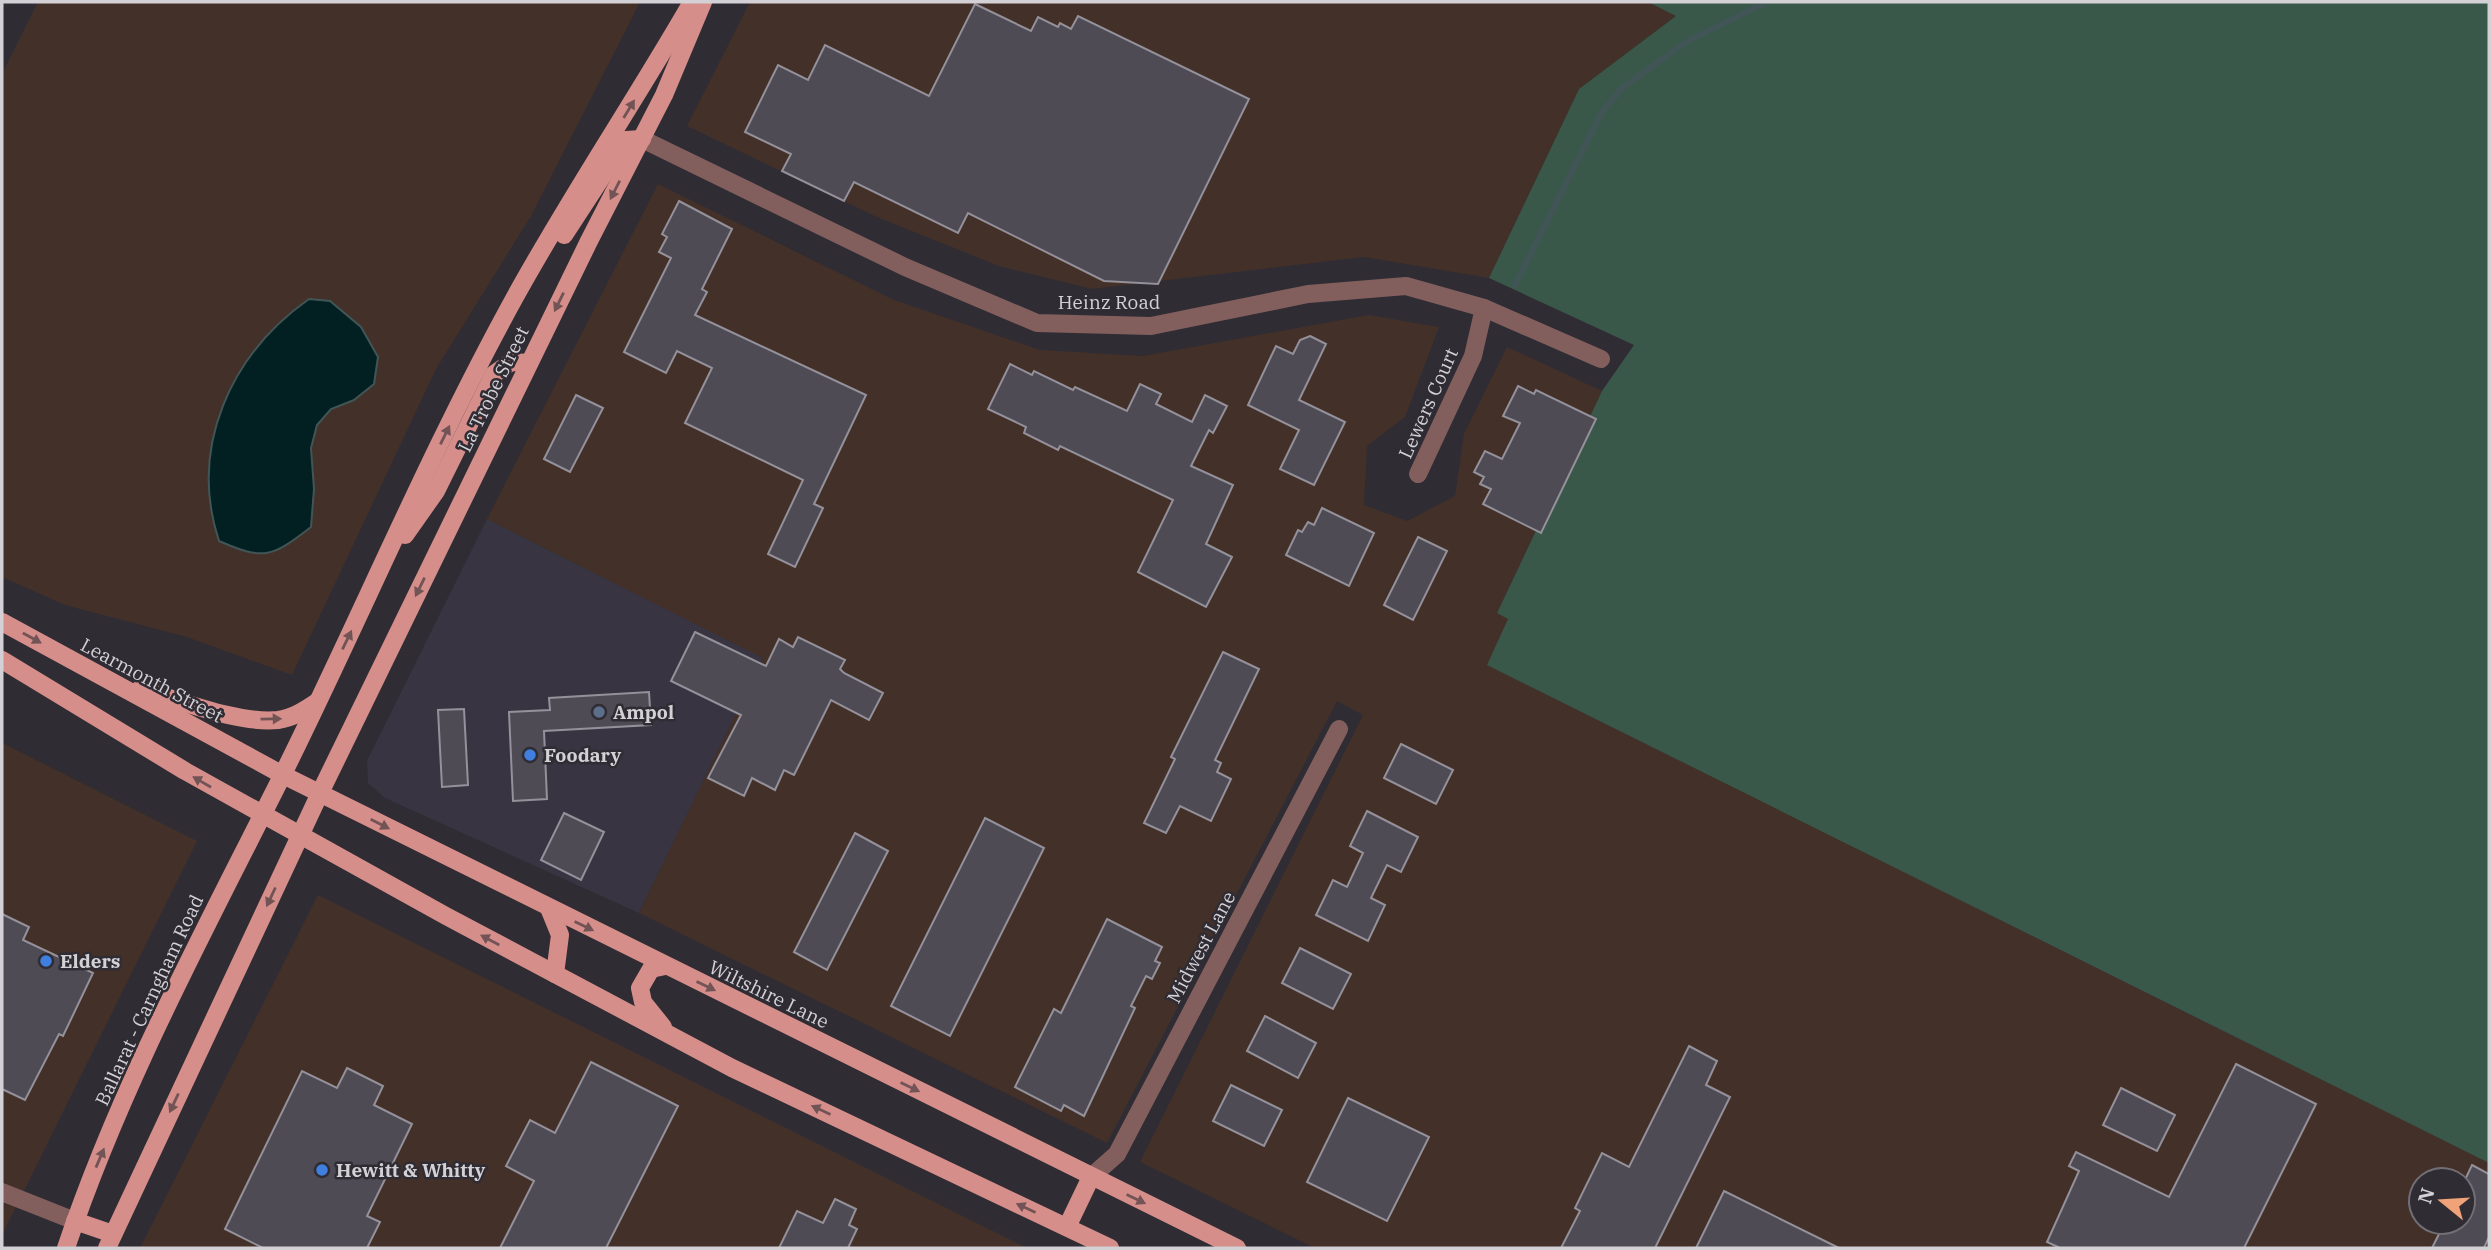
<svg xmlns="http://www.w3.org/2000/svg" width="2491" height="1250" font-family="'IBM Plex Serif',serif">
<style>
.built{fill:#393441}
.industrial{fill:#433129;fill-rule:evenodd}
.green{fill:#3a5849}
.water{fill:#022021;stroke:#415557;stroke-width:2}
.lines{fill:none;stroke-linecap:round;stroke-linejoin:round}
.stream{stroke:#415557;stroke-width:6}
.building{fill:#4e4b54;stroke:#94919b;stroke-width:2}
.minor{stroke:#825f5d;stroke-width:18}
.major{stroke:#d68e8a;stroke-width:18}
.oneway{fill:#725356}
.service-dot{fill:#5c6f8a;stroke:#2f2c34;stroke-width:2.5}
.shop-dot{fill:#3f7fe0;stroke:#2f2c34;stroke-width:2.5}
.labels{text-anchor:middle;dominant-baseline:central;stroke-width:5;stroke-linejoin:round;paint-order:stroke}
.street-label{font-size:19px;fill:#d3d1d6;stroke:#2f2c34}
.poi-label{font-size:19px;font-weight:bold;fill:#d3d1d6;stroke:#2f2c34;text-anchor:start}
</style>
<rect width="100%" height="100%" fill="#2f2c34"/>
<polygon class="built" points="487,519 764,658 639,913 385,798 368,783 367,761"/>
<g class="industrial">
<polygon points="38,2 640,2 531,216 436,369 292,675 187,637 65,605 2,577 2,74"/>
<polygon points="750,2 1648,2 1676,16 1579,89 1489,278 1364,257 1092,289 999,266 877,217 687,126"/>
<path d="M658,184L894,300L1040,350L1143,356L1369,315L1439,327L1405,417L1367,446L1364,505L1407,521L1455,496L1464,434L1507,347L1602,391L1497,613L1509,619L1487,665L2489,1163V1248H1315L1140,1162L1363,715L1337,701L1107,1143L639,913L763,658L487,519ZM2421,1180H2463V1222H2421Z"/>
<polygon points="2,743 197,841 2,1235"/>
<polygon points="318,895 1027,1248 140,1248"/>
</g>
<polygon class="green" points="1648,2 2489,2 2489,1163 1487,665 1508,619 1497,613 1602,391 1634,345 1489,278 1579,89 1676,16"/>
<path class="water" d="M309,299L330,301L361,327L378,357L374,384L354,400L331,409L317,425L311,448L314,489L311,527C272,557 265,561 219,541C188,447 231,354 309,299Z"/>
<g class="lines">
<polyline class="stream" points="1515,285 1602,112 1622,88 1689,40 1767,2"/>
</g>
<g class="building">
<polygon points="975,4 1031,31 1038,17 1058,27 1060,23 1071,29 1078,16 1249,99 1158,284 1104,281 968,213 958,233 854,182 844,201 782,171 791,154 745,132 778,65 808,80 825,45 929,96"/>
<polygon points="679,201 732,229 702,289 707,292 695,315 866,395 814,504 823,508 795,567 768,554 803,480 685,423 712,368 677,351 666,373 624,352 671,258 659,252 667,237 662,234"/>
<polygon points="1310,336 1326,344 1299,400 1345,422 1314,485 1280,469 1299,430 1248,405 1276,346 1293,354 1300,340"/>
<polygon points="1010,364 1032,375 1034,371 1073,390 1075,387 1127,411 1140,384 1161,394 1156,404 1192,422 1205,395 1227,406 1213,433 1209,430 1191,466 1233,485 1206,544 1232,557 1206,607 1138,572 1173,500 1060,446 1058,450 1024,433 1026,427 988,409"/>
<polygon points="1518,386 1534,394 1536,390 1596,419 1541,533 1483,504 1491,489 1480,484 1484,477 1474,472 1485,451 1502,459 1520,423 1503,416"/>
<polygon points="576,395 603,408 570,472 544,459"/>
<polygon points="1322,508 1374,533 1349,586 1286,555 1298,530 1302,532 1308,522 1314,525"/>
<polygon points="1418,537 1447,551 1413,620 1384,605"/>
<polygon points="695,632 766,666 779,639 793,647 798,637 845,660 840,669 844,673 883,693 869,720 831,700 794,775 784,770 775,790 752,778 744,796 708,778 741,715 671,681"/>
<polygon points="1223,652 1259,669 1215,760 1221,763 1217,772 1231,779 1211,821 1180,806 1166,833 1144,823 1175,759 1171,757"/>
<polygon points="649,692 651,725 544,731 547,799 513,801 509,712 550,710 549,698"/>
<polygon points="464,709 468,785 442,787 438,710"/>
<polygon points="1401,744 1453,770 1436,804 1384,778"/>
<polygon points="1367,811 1418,837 1401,872 1387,865 1371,898 1385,905 1368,941 1316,915 1333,880 1347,887 1363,853 1350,846"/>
<polygon points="564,813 604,832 581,880 541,860"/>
<polygon points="985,818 1044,848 950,1036 891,1006"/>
<polygon points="855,833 888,851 827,970 794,952"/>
<polygon points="2,914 29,927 23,940 93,973 63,1036 59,1034 25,1100 2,1089"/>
<polygon points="1107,919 1162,947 1155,961 1160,963 1152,979 1146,976 1131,1006 1135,1008 1084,1116 1064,1105 1061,1111 1015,1087 1054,1009 1061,1013"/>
<polygon points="1300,948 1351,974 1333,1009 1282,983"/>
<polygon points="1265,1016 1316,1043 1298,1078 1247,1051"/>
<polygon points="1689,1046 1717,1061 1706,1085 1730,1097 1655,1248 1561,1248 1580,1211 1575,1208 1602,1153 1629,1167"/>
<polygon points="591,1062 678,1106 606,1248 500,1248 534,1181 506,1166 530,1120 555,1133"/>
<polygon points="2236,1064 2316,1104 2244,1248 2060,1248 2047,1242 2079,1171 2069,1166 2076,1152 2169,1197"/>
<polygon points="347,1068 383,1086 374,1105 412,1124 367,1216 380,1222 367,1248 263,1248 225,1229 302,1071 337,1088"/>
<polygon points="1231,1085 1282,1110 1264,1146 1213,1121"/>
<polygon points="2121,1088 2175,1115 2157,1151 2103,1125"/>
<polygon points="1348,1098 1429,1137 1387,1221 1307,1182"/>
<polygon points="2472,1165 2489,1174 2489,1237 2484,1248 2432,1248 2445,1222 2463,1222 2463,1184"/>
<polygon points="1724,1191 1839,1248 1696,1248"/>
<polygon points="835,1199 856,1209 849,1225 857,1229 848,1248 779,1248 797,1211 823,1223"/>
</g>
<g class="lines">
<g class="minor">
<polyline points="642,139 905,267 1037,323 1151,326 1308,294 1406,286 1484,308 1601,359"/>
<polyline points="1418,474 1473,356 1484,308"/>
<polyline points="1091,1177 1117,1154 1339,729"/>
<polyline points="2,1192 75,1221"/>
</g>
<g class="major">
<polyline points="564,235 626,140 642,139"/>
<polyline points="405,535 436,491 494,374 511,362 529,363"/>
<polyline points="2,622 283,775 1237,1248"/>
<polyline points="2,660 185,771 446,916 732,1068 1110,1248"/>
<path d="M140,689C180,700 237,724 278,720C293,718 305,710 317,702"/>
<polyline points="549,908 560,935 555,974"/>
<polyline points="663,1027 643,1002 640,988 651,969 665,966"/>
<polyline points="75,1221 113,1234"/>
<polyline points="1067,1227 1091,1177"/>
<path d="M66,1248C121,1084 205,930 282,776C361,617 429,453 515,297C570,197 635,101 692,2"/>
<polyline points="107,1248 320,793 589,241 664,95 703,2"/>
</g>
</g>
<defs><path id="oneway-solid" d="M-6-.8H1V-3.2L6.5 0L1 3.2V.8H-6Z" transform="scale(1.75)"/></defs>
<g class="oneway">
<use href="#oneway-solid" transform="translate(629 109) rotate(-59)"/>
<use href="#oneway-solid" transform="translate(615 190) rotate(117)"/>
<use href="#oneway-solid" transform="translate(559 302) rotate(116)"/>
<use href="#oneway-solid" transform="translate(445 435) rotate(-64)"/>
<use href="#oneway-solid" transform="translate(420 587) rotate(116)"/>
<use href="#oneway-solid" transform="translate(32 638) rotate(29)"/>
<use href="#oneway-solid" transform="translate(347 640) rotate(-64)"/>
<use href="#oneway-solid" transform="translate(271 719) rotate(-1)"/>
<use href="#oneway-solid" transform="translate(202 782) rotate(-150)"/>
<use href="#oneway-solid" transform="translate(380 824) rotate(27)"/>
<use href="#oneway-solid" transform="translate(271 897) rotate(115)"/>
<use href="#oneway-solid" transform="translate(584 926) rotate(26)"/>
<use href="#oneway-solid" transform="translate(490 940) rotate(-152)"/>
<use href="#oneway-solid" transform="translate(706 986) rotate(26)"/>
<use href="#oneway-solid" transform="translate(910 1087) rotate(26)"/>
<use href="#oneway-solid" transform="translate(174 1103) rotate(115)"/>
<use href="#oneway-solid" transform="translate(821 1110) rotate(-155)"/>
<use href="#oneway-solid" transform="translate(100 1158) rotate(-67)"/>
<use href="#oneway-solid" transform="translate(1136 1199) rotate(26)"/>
<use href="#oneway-solid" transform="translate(1026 1208) rotate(-155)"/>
</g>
<circle class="service-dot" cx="599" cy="712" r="7"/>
<g class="shop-dot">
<circle cx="530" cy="755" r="7"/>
<circle cx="46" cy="961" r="7"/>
<circle cx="322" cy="1170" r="7"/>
</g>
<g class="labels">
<g class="street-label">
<text x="1109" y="302">Heinz Road</text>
<text transform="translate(493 389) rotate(-64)">La Trobe Street</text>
<text transform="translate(1428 403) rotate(-66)">Lewers Court</text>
<text transform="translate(152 680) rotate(28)">Learmonth Street</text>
<text transform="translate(1201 947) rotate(-62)">Midwest Lane</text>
<text transform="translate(769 994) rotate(26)">Wiltshire Lane</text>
<text transform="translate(149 1000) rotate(-65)">Ballarat - Carngham Road</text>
</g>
<g class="poi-label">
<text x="613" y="712">Ampol</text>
<text x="544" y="755">Foodary</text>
<text x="60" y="961">Elders</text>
<text x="336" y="1170">Hewitt &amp; Whitty</text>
</g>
</g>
<rect width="2491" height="1250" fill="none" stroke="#d3d1d6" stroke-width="7"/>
<g transform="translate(2442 1201) rotate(288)"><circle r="33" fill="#2f2c34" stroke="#716e75" stroke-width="2"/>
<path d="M0-5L12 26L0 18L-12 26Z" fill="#f0a279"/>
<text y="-10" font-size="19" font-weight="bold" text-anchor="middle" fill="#d3d1d6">N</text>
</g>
</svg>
